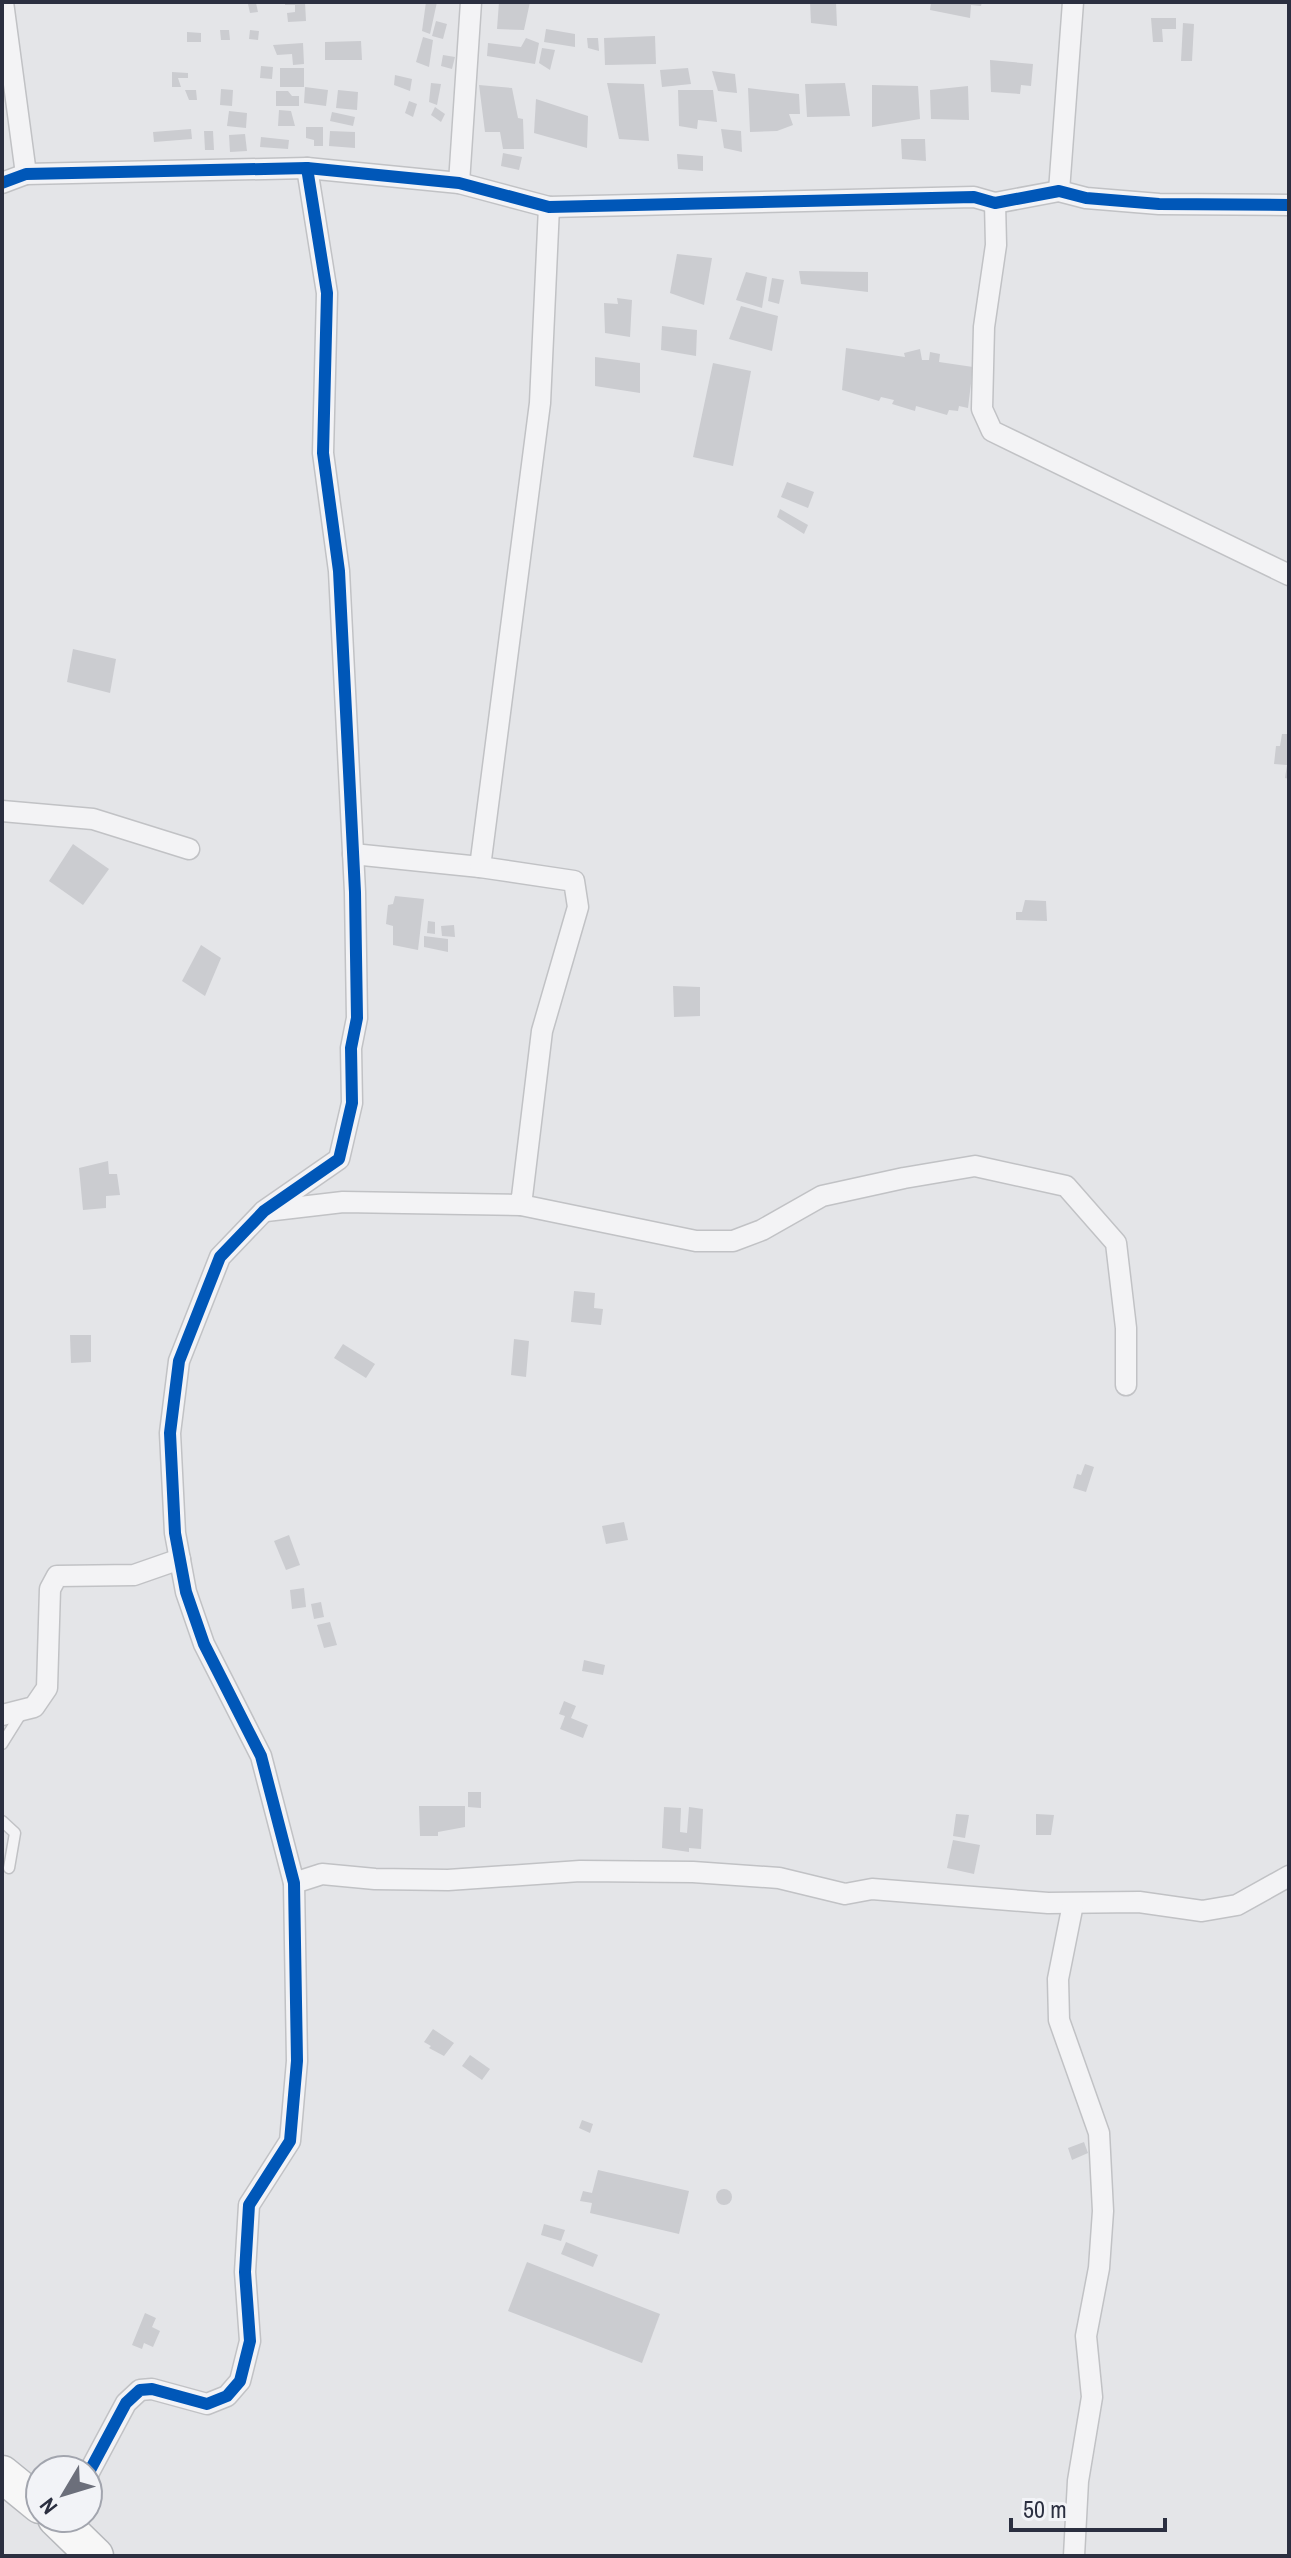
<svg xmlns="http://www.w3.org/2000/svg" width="1291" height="2558" font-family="'Archivo Narrow',sans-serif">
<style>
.building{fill:#cbccd0}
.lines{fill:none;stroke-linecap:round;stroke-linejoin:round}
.lane-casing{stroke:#c1c2c5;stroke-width:13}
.street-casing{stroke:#c1c2c5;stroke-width:23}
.highway-casing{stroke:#b6b8bc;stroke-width:39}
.lane{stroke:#f3f3f5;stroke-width:10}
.street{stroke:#f3f3f5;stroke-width:20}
.highway{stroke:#f7f7f7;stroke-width:36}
.cycleway-casing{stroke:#f2f3f7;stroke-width:17}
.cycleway{stroke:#0057b8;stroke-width:12}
</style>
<rect width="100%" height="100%" fill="#e4e5e8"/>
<g class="building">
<polygon points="285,2 305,2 306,21 288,22 287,13 295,12 295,5 285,5"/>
<polygon points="426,2 437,2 430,34 422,31"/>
<polygon points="499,2 530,2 524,30 497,29"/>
<polygon points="810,2 836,2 837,26 811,23"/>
<polygon points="931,2 982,2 981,6 971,5 970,18 930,10"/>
<polygon points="256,3 258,12 250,13 248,4"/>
<polygon points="1151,18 1176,18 1176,29 1162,29 1163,42 1153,42"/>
<polygon points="436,21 447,24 443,39 432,36"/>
<polygon points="1183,23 1194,24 1192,61 1181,61"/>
<polygon points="546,29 575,34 575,47 544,42"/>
<polygon points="220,30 229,30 230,40 221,40"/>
<polygon points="250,30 259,31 258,40 249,39"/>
<polygon points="187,32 201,33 201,42 187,42"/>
<polygon points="655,36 656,64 605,65 604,38"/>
<polygon points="423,37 433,40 429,67 416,62"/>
<polygon points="526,38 539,43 535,64 487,56 488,43 521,47"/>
<polygon points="587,38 598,38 599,51 588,48"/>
<polygon points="361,41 362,60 325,60 325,42"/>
<polygon points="303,43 304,64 293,65 292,54 277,55 273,45"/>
<polygon points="542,48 555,50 550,70 539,63"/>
<polygon points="443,55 455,57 452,69 441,66"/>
<polygon points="990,60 1033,64 1031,86 1021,85 1020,94 991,92"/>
<polygon points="261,66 273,67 272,79 260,78"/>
<rect x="280" y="68" width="24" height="19"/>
<polygon points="688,68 691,84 662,87 660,70"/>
<polygon points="712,71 735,74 737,93 718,91"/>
<polygon points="172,72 188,73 188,78 178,78 181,87 172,87"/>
<polygon points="395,75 412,79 410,91 394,85"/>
<polygon points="431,83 441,84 437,105 429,102"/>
<polygon points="607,83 644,84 649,141 619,139"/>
<polygon points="845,83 850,116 807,117 805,84"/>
<polygon points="479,85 512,88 518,118 523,119 524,149 503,149 500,132 485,132"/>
<polygon points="872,85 918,86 920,119 872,127"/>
<polygon points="968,86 969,120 931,119 930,90"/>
<polygon points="305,87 328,90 326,106 304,103"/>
<polygon points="748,88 799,94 800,114 789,114 793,125 777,131 750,132"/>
<polygon points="221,89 233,90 232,106 220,105"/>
<polygon points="185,90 196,90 197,100 189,100"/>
<polygon points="338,90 358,92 357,110 336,108"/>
<polygon points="678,90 713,90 717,122 698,120 697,129 679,126"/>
<polygon points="276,91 288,91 292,96 299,96 299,106 276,106"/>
<polygon points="536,99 588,116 587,148 534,133"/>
<polygon points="409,101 417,104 413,117 405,113"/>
<polygon points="435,107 445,114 441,122 431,115"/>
<polygon points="279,110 291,111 295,126 278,126"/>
<polygon points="229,111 247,113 246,128 227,126"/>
<polygon points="332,112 355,117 353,126 330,121"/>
<polygon points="306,127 323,127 323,146 314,146 314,140 306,138"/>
<polygon points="191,129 192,139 154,142 153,132"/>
<polygon points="721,129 741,131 742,152 724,148"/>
<polygon points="204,131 213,131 214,150 205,150"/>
<polygon points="330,131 355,132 355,148 329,146"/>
<polygon points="245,134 247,151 230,152 229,135"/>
<polygon points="261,137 289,140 288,149 260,147"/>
<polygon points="901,139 925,139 926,161 902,159"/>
<polygon points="503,153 522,157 519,170 501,166"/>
<polygon points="677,154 703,156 703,171 678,169"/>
<polygon points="677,254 712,258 704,305 670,293"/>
<polygon points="799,271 868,272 868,292 801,284"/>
<polygon points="746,272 767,277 762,308 736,300"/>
<polygon points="772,278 784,280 779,304 768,301"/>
<polygon points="617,298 632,300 630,337 605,333 604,303 618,304"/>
<polygon points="741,306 778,316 772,351 729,339"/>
<polygon points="662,326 697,330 696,356 661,350"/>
<polygon points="846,348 905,357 904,353 920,349 922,360 929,360 930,352 940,354 939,362 973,367 968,408 959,406 958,411 949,410 947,415 916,406 915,411 892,404 894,400 881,397 879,401 842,390"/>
<polygon points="595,357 640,363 640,393 595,386"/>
<polygon points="713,363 751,371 733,466 693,457"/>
<polygon points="787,482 814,492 808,508 781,497"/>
<polygon points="780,509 808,525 804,534 777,517"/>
<polygon points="73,649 116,659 110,693 67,682"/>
<polygon points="1282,734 1289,734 1289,779 1285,778 1287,765 1274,764 1276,746 1280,746"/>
<polygon points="73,844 109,869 83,905 49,881"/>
<polygon points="395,896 424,899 418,950 393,945 393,926 386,924 388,905 393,904"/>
<polygon points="1025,900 1046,901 1047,921 1016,920 1016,912 1022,912"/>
<polygon points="428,921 435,922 435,934 427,933"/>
<polygon points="454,925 455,937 442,936 441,926"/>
<polygon points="424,936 448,939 448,952 424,947"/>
<polygon points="201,945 221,958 205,996 182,981"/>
<polygon points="673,986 700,987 700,1016 674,1017"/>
<polygon points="108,1161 109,1174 117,1174 120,1195 106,1196 106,1208 83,1210 79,1168"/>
<polygon points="574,1291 595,1293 594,1308 603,1309 601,1325 571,1322"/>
<polygon points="70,1335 91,1335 91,1362 71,1363"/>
<polygon points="514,1339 529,1341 526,1377 511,1375"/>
<polygon points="343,1344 375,1364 366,1378 334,1358"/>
<polygon points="1085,1464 1094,1467 1086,1492 1073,1488 1077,1474 1081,1475"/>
<polygon points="624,1522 628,1540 606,1544 602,1526"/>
<polygon points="289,1535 300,1565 286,1570 274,1541"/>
<polygon points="304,1588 306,1607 292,1609 290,1590"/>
<polygon points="321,1602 324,1617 314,1619 311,1604"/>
<polygon points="330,1622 337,1645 324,1648 317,1625"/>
<polygon points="584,1660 605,1665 603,1675 582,1671"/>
<polygon points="564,1701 576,1706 571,1718 588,1725 583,1738 560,1729 565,1716 559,1714"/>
<polygon points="468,1792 481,1792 481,1808 468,1807"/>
<polygon points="419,1806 465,1806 465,1827 438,1832 438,1836 420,1836"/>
<polygon points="664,1807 681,1808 680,1832 687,1833 689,1807 703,1809 701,1849 689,1848 689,1852 662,1848"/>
<polygon points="956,1814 969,1815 965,1838 953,1836"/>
<polygon points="1036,1814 1054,1815 1051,1835 1036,1835"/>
<polygon points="953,1840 980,1845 974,1874 947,1868"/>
<polygon points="433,2029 454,2043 444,2056 429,2048 431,2046 424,2042"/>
<polygon points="470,2055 490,2069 482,2080 462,2066"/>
<polygon points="582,2120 593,2124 590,2133 579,2128"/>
<polygon points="1084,2142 1088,2153 1072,2160 1068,2148"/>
<polygon points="598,2170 689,2191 679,2234 590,2213 592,2203 580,2201 583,2191 592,2193"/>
<circle cx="724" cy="2197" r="8"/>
<polygon points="544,2224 565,2230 561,2241 541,2235"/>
<polygon points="566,2242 598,2255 593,2267 561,2254"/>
<polygon points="527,2262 660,2314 642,2363 508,2311"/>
<polygon points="145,2313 156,2318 152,2327 160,2331 153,2347 144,2343 142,2349 132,2345"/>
</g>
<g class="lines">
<defs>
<g id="lane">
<polyline points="2,1744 22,1712"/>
<polyline points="2,1821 15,1833 9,1868"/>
</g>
<g id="street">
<polyline points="3,2 26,174"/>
<polyline points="2,183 26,174 307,168 459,183 549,207 974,197 995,203 1059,191 1086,198 1159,204 1289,205"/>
<polyline points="459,183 471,2"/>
<polyline points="1059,191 1073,2"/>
<polyline points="995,203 996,245 984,327 982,409 992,431 1289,575"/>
<polyline points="2,811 93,819 189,849"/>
<polyline points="353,854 480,867"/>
<polyline points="521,1205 696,1241 733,1241 762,1230 822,1196 904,1178 975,1166 1066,1186 1116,1243 1126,1328 1126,1385"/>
<polyline points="266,1211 343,1202 521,1205 542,1031 578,907 574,881 480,867 540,403 549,207"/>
<polyline points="2,1715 34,1707 47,1688 50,1589 57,1576 134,1575 180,1559"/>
<polyline points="294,1883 322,1874 375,1879 448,1880 580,1871 693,1872 779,1878 845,1894 872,1889 1048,1903 1139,1902 1202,1911 1237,1905 1289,1876"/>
<polyline points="1073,1904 1058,1979 1059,2020 1099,2133 1103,2211 1099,2268 1086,2336 1092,2397 1078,2481 1074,2556"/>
<polyline points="88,2474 126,2403 140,2390 152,2389 207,2404 227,2396 240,2381 250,2341 245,2272 249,2205 290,2141 297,2061 294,1883 261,1756 204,1644 186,1592 175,1533 170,1433 179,1361 220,1257 264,1211 339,1159 352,1103 351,1048 357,1018 355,892 339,571 323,453 327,293 307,168"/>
</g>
<g id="highway">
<polyline points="2,2474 40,2505"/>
<polyline points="56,2518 95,2556"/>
</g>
</defs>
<use href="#lane" class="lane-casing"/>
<use href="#street" class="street-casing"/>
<use href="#highway" class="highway-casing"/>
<use href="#lane" class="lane"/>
<use href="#street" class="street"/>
<use href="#highway" class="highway"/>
<defs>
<g id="cycleway">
<polyline points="2,183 26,174 307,168 459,183 549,207 974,197 995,203 1059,191 1086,198 1159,204 1289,205"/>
<polyline points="88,2474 126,2403 140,2390 152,2389 207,2404 227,2396 240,2381 250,2341 245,2272 249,2205 290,2141 297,2061 294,1883 261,1756 204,1644 186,1592 175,1533 170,1433 179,1361 220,1257 264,1211 339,1159 352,1103 351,1048 357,1018 355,892 339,571 323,453 327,293 307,168"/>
</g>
</defs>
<use href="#cycleway" class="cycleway-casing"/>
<use href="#cycleway" class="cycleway"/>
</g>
<rect width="1291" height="2558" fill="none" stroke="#2b2f40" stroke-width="8"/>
<g transform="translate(64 2494) rotate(232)"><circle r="38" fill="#f2f3f7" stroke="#a2a5ae" stroke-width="2"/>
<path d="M0-6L14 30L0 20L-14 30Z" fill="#6c6f7b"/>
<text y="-12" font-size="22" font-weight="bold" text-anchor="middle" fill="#2b2f40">N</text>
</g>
<path d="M1011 2518v12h154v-12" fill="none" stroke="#2b2f40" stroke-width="4"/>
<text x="1023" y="2518" font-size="24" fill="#2b2f40" stroke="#f2f3f7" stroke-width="6" paint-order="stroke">50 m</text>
</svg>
